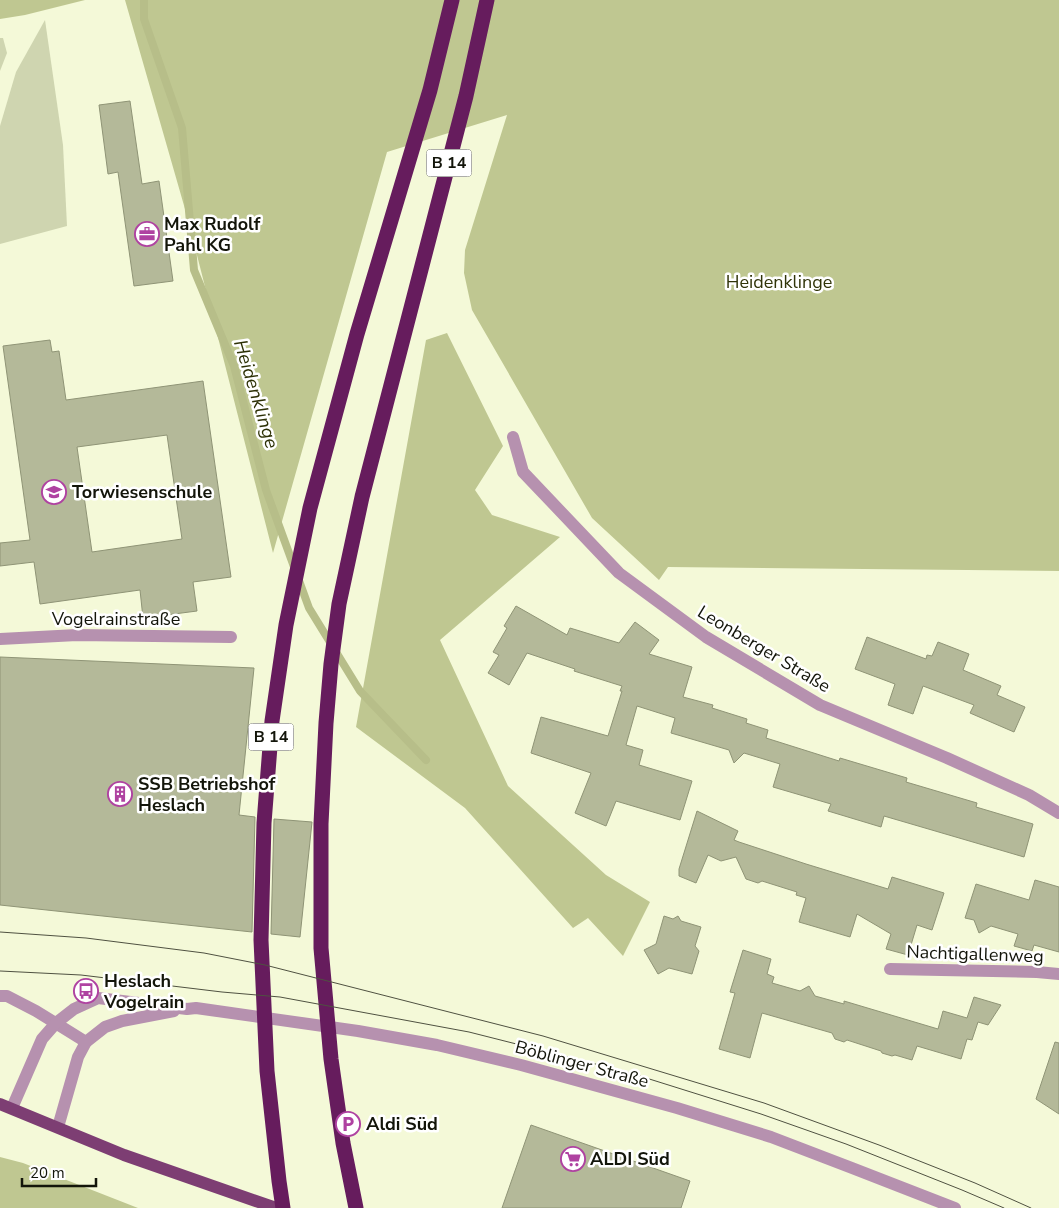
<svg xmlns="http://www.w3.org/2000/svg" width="1059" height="1208" font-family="'Nunito Sans',sans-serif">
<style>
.green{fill:#cfd5b0}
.forest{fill:#bfc791}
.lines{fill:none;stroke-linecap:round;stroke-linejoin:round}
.stream{stroke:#b7be89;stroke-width:8}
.building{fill:#b4b999;stroke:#8f9476;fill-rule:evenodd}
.minor{stroke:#b691af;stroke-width:12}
.major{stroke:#7d3e73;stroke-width:12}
.highway{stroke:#661c5d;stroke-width:15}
.tram{stroke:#4f5141;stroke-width:1}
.labels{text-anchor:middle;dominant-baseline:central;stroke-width:5;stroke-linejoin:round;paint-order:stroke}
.shield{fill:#fff;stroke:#5a5b54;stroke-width:1}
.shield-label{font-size:16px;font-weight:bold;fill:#13150a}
.poi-label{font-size:18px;font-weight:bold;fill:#13150a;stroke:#fff;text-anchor:start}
.park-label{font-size:18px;fill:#303409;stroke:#fff}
.street-label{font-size:18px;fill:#13150a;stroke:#fff}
.water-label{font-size:19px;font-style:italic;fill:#2c3005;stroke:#fff}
</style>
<rect width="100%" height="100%" fill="#f4f9d8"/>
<g class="green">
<polygon points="45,20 63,145 67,226 0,244 0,126 16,72"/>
<polygon points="0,38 3,38 7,53 0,71"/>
</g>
<g class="forest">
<polygon points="0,0 85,0 25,15 0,19"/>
<polygon points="125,0 1059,0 1059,571 668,567 659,580 592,518 472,310 464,273 465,250 507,115 387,152 273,553 187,216"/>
<polygon points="447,333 503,446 475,490 492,515 560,537 440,640 508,786 606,875 650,902 623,956 588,918 573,928 465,808 356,727 426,340"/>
<polygon points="0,1157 23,1163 138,1208 0,1208"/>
</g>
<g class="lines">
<polyline class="stream" points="144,0 144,19 182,128 194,270 234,366 266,490 309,608 360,691 426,760"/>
</g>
<g class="building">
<polygon points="130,101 142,184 159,181 173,281 134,286 118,172 108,174 99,105"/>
<path d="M50,340L52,352L59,351L66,400L203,381L231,577L193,582L197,611L143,618L140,590L40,604L34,562L0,566V543L30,540L3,346ZM167,435L182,539L92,552L77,447Z"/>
<polygon points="516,606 567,635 570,628 619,643 635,622 659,640 649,654 692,667 683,697 713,705 712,708 747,719 746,723 768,730 766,738 839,761 840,758 907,778 906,782 977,803 976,807 1033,824 1024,857 884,816 881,827 828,811 831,804 773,787 780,764 744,753 734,763 729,750 671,733 675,718 637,706 626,745 643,750 639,765 692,781 680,820 616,801 606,826 575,813 591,773 531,753 541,717 608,736 622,691 620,691 622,686 574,671 575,669 527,653 509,685 488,673 499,655 493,652 507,628 504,626"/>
<polygon points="867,637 926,659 927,655 932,656 938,642 969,654 963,670 1001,686 997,695 1025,707 1014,732 970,713 974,705 923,686 913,714 888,705 895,684 855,669"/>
<polygon points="0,657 254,668 239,815 255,817 252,932 0,905"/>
<polygon points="697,811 738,831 734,840 739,842 806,864 888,889 892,877 944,893 932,930 917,925 908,955 886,949 891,934 857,914 850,937 799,922 806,898 796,895 797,892 762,881 758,883 746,879 736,857 721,861 708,855 696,883 679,876 679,869"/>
<polygon points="274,819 312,822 300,937 271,934"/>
<polygon points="1035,880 1059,887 1059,952 1034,945 1032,951 1014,946 1018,934 991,926 979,933 974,920 965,918 976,884 1029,900"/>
<polygon points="664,916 673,919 678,916 681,921 701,927 695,946 699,951 692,974 669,968 658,974 644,950 656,944"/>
<polygon points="743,950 771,959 767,974 774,977 772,983 800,991 809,986 815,996 844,1004 844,1001 938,1029 943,1011 967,1018 974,997 1001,1005 988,1025 978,1022 972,1040 967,1039 961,1059 917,1046 912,1060 895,1055 892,1056 882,1053 881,1051 847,1040 844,1042 835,1039 832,1033 762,1013 750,1058 719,1049 735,993 730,992"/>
<polygon points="1055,1042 1059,1043 1059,1114 1036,1099"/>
<polygon points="531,1125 690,1181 681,1208 502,1208"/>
</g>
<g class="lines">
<g class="minor">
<polyline points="513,437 523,472 619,573 706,637 820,705 947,758 1029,795 1059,813"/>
<polyline points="0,639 77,635 231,637"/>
<polyline points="890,969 1037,972 1059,974"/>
<polyline points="0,996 7,996 36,1011 86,1042"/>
<polyline points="12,1108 42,1039 56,1023 74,1009 98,998 187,1009 196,1008 358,1031 437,1045 521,1065 677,1108 771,1137 852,1168 955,1208"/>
<polyline points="58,1127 78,1057 86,1042 105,1027 122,1021 174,1011"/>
</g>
<polyline class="major" points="0,1104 124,1155 276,1208"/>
<g class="highway">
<polyline points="283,1208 279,1181 267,1071 261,940 264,823 272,721 286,625 310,508 357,334 430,90 452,0"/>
<polyline points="356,1208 343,1143 331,1059 321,948 321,824 326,723 331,664 339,604 362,497 466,96 487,0"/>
</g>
<g class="tram">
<polyline points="0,932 86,938 204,953 265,965 543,1036 764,1103 879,1145 975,1183 1031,1208"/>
<polyline points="0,971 81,975 222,992 280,997 469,1032 627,1072 761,1114 846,1144 962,1190 1004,1208"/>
</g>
</g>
<defs>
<symbol id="office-ring" viewBox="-11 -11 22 22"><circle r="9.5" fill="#fff" stroke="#af42a1" stroke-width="1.5"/><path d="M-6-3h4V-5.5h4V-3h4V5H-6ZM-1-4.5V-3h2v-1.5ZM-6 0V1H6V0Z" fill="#af42a1"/></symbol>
<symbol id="school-ring" viewBox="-11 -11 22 22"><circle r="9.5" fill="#fff" stroke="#af42a1" stroke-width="1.5"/><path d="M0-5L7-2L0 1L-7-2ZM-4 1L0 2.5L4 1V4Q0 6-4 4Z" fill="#af42a1"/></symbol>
<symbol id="building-ring" viewBox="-11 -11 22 22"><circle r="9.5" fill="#fff" stroke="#af42a1" stroke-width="1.5"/><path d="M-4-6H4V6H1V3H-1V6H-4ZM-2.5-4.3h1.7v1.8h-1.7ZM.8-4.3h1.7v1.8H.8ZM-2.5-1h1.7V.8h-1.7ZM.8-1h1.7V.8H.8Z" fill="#af42a1"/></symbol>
<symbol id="bus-ring" viewBox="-11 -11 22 22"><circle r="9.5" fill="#fff" stroke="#af42a1" stroke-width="1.5"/><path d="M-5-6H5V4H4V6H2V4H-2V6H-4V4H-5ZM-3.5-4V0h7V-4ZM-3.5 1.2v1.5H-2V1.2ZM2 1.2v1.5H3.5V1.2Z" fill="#af42a1"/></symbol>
<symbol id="parking-ring" viewBox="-11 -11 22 22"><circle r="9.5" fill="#fff" stroke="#af42a1" stroke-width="1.5"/><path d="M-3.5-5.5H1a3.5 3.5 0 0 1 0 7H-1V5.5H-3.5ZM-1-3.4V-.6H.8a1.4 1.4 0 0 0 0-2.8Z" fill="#af42a1"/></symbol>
<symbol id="supermarket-ring" viewBox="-11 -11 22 22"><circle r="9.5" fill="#fff" stroke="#af42a1" stroke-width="1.5"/><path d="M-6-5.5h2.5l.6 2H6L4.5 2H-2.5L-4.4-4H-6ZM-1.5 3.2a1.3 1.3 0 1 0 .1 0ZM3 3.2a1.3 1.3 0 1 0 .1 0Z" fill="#af42a1"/></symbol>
</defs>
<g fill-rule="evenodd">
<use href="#office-ring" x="133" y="220" width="28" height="28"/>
<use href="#school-ring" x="40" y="478" width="28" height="28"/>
<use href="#building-ring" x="106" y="780" width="28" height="28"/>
<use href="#bus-ring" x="72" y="977" width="28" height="28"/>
<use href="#parking-ring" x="334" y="1110" width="28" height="28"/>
<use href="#supermarket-ring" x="559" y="1145" width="28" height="28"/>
</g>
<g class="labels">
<g class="shield">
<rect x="426.5" y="149.5" width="45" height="27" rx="4"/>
<rect x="248.5" y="723.5" width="45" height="27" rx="4"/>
</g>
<g class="shield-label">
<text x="449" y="163">B 14</text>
<text x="271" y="737">B 14</text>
</g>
<g class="poi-label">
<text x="164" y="224">Max Rudolf<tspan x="164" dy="21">Pahl KG</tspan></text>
<text x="72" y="492">Torwiesenschule</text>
<text x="138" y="784">SSB Betriebshof<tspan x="138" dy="21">Heslach</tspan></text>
<text x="104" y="981">Heslach<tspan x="104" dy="21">Vogelrain</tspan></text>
<text x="366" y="1124">Aldi Süd</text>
<text x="590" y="1159">ALDI Süd</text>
</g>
<g class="park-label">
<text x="779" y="282">Heidenklinge</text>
</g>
<g class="street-label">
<text x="116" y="619">Vogelrainstraße</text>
<text transform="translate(764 649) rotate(31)">Leonberger Straße</text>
<text transform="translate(975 954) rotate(2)">Nachtigallenweg</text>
<text transform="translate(582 1064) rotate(15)">Böblinger Straße</text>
</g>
<g class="water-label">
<text transform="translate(256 394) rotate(73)">Heidenklinge</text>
</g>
</g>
<path d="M22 1178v8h74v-8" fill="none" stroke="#13150a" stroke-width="2.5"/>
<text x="30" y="1178" font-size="15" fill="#13150a" stroke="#ffffff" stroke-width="4" paint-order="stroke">20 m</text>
</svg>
